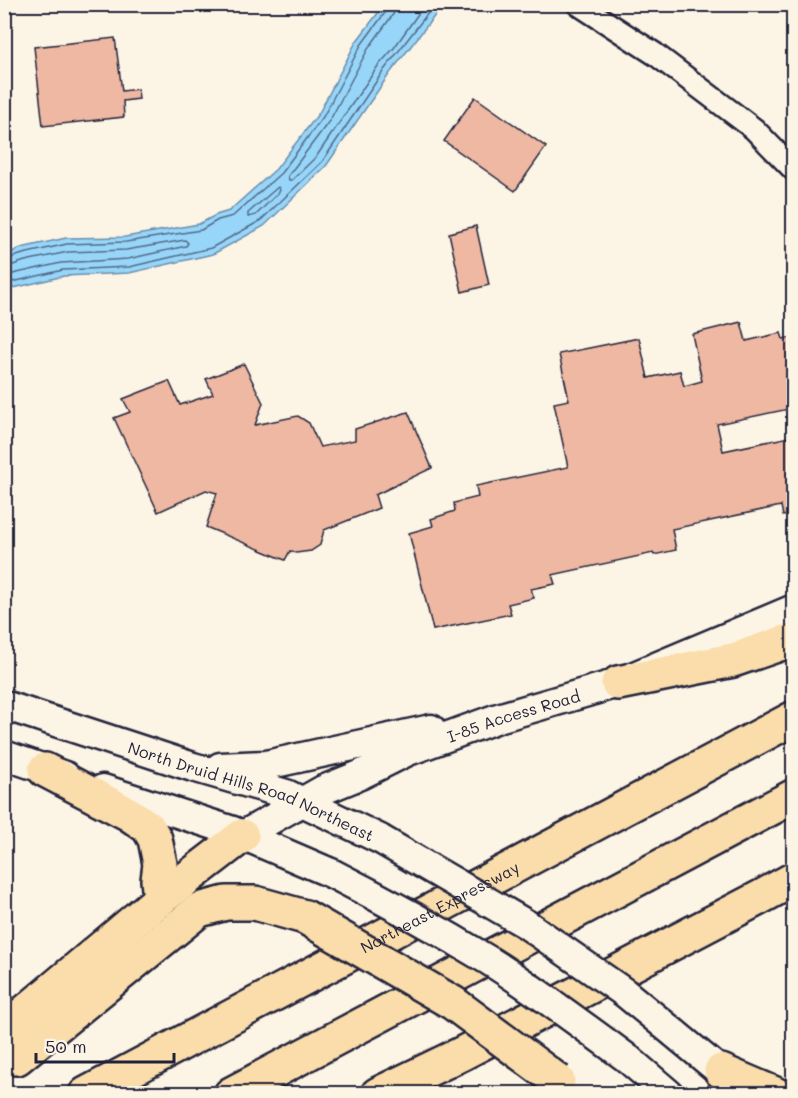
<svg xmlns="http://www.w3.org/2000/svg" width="798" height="1098" font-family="Mali,sans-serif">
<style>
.water{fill:#98d6f9;stroke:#698ead;stroke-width:1.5}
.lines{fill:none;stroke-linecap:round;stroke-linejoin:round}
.shore{stroke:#516a87;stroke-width:1.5}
.building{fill:#eeb8a2;stroke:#22223b;stroke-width:1.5}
.minor-casing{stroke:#22223b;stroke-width:26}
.secondary-casing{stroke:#22223b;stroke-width:33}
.motorway-casing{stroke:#22223b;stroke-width:38}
.minor{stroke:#fcf5e5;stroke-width:21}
.secondary{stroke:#fcf5e5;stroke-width:28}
.motorway{stroke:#faddab;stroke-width:33}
.secondary-bridge-casing{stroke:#22223b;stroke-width:33;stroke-linecap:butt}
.motorway-bridge-casing{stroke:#22223b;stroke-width:38;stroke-linecap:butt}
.secondary-bridge{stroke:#fcf5e5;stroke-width:28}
.motorway-bridge{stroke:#faddab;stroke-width:33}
.labels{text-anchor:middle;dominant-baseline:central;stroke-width:5;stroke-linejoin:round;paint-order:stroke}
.street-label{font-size:16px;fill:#22223b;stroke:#fcf5e5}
</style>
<rect width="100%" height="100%" fill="#fcf5e5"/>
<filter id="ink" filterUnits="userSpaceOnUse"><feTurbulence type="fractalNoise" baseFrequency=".0167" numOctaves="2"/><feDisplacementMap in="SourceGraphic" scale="12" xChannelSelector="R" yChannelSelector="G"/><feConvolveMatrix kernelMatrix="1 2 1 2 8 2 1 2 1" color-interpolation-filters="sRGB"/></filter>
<g filter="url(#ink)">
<polygon class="water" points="384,5 443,5 390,73 326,166 264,226 213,254 129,273 64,276 5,290 5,255 21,248 66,238 125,237 199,224 216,215 229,211 276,169 319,113 356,42"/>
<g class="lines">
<g class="shore">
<polyline points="396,4 394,13 368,49 330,120 288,176 289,180 292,180 316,157 378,66 394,48 425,4"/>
<polygon points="278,187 280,190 279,192 256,215 248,217 248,213"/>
<polyline points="4,260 23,254 67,244 126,242 201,230 218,220 233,216 281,173 323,117 361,45 387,10 388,4"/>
<polyline points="4,268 25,261 68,252 126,250 185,240 188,243 186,246 128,259 61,263 4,276"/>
<polyline points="4,284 63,270 129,267 211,248 260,221 322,162 384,70 435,4"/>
</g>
</g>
<g class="building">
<polygon points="115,38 122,91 138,89 139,99 123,101 124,117 43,126 34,47"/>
<polygon points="475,97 546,147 515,191 444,141"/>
<polygon points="476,226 489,285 462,292 449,233"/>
<polygon points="741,322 746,341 781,333 783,339 794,337 794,408 717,424 723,451 794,436 794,514 783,516 781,506 672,529 676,550 654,555 653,553 552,575 555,584 531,589 534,598 508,604 511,614 433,630 409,533 433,526 431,519 455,511 454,503 478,497 476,486 568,467 554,403 569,400 559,354 639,338 648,378 680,371 684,386 702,381 692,334"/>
<polygon points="244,364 263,403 255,425 298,416 309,423 320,447 355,440 355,429 408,412 432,468 375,495 379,508 324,530 320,545 311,551 296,553 290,551 285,560 206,527 217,493 206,490 158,512 114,418 130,412 123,399 169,381 180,405 213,394 206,379"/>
</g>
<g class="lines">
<defs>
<polyline id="minor" points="578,4 655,54 754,129 794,170"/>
<g id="secondary">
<path id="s1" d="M4,705L193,767L286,794L380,839"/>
<polyline points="4,755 65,776"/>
<polyline points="220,767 266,765 431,729"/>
<polyline points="103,789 233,831 331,873"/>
<path id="s2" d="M242,836L323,790L360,775L408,751L498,718L618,683L794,609"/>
<polyline points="674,1033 738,1086"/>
<polyline points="628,1059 669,1094"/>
</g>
<g id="motorway">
<polyline points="618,683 733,660 794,639"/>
<polyline points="45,770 129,814 148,827 155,839 160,864 158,880 160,899"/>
<polyline points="4,1030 160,899 242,836"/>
<polyline points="4,1057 17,1058 199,910 226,903 255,903 305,917"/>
<polyline points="721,1071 775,1094"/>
<path id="s3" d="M86,1094L794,718"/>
<polyline points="231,1094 794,796"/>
<polyline points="378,1094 461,1054 761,897 794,879"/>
</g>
</defs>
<use href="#minor" class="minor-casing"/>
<use href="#secondary" class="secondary-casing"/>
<use href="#motorway" class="motorway-casing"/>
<use href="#minor" class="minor"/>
<use href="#secondary" class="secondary"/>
<use href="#motorway" class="motorway"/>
<defs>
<g id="secondary-bridge">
<polyline points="380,839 526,924 625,993 674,1033"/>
<path d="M331,873C384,900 437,929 488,960C536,990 582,1025 628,1059"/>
</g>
<polyline id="motorway-bridge" points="305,917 453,1003 558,1081"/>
</defs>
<use href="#secondary-bridge" class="secondary-bridge-casing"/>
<use href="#motorway-bridge" class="motorway-bridge-casing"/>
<use href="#secondary-bridge" class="secondary-bridge"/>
<use href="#motorway-bridge" class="motorway-bridge"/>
</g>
</g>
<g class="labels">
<g class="street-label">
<text stroke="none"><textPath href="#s2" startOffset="298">I-85 Access Road</textPath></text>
<text stroke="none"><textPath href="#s1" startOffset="262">North Druid Hills Road Northeast</textPath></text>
<text stroke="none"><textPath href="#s3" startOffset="400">Northeast Expressway</textPath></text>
</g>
</g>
<rect width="798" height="1098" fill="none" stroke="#fcf5e5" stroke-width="24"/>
<rect x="12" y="12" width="774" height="1074" fill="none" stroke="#22223b" stroke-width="2" filter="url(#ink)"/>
<path d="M36 1053v9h138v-9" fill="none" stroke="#22223b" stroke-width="3"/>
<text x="45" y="1053" font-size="18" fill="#22223b" stroke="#fcf5e5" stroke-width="4.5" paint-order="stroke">50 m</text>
</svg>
